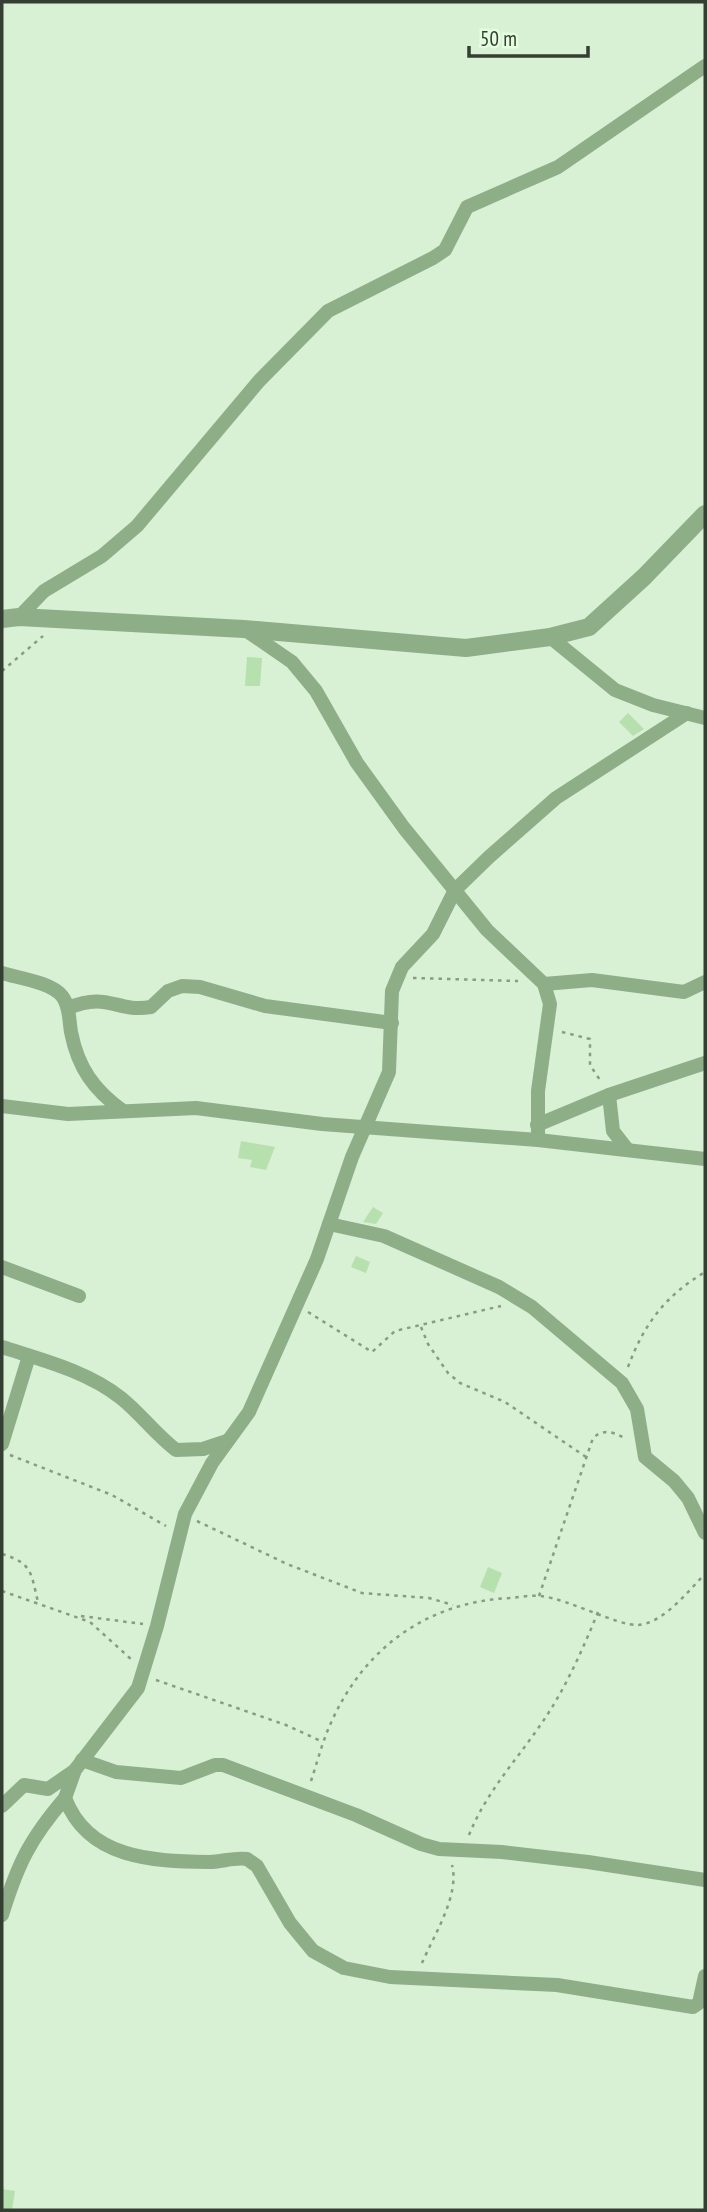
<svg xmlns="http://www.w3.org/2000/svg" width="707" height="2212" font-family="'PT Sans Narrow',sans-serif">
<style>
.building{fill:#b6e1ae}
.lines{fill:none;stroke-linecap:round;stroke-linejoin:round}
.path{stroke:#899a85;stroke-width:2.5;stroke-dasharray:3.5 5;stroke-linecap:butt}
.minor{stroke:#8eae88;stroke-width:14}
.tertiary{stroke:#8eae88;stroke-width:18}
</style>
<rect width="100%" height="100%" fill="#d8f0d3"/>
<g class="building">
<polygon points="247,657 262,658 260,686 245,686"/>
<polygon points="628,713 644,729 633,736 619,722"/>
<polygon points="241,1141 275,1147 266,1170 250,1167 252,1160 238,1158"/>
<polygon points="373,1207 383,1213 376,1224 363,1222"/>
<polygon points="356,1256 370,1262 366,1273 351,1267"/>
<polygon points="488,1567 502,1573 494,1593 480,1587"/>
<polygon points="2,2189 15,2191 12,2210 2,2210"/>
</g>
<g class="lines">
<g class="path">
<polyline points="2,671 43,636"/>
<polyline points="413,978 518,981"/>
<polyline points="562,1032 590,1039 590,1065 602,1083"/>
<polyline points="308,1312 372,1352 395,1331 501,1306"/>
<polyline points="421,1327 428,1344 448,1373 460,1383 505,1402 586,1457"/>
<path d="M628,1367C644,1324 665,1296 705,1272"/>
<polyline points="10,1455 112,1495 166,1526"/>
<polyline points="197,1521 287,1564 362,1593 429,1598 453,1605"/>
<path d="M2,1554C33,1563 31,1574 38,1602"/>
<polyline points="2,1591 90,1622 132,1660"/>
<path d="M539,1596L593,1438C604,1428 614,1432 626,1439"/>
<polyline points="81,1616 143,1624"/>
<polyline points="156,1680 286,1725 323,1742"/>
<path d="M311,1781C317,1763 322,1743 330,1725C363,1649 426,1602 510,1598C520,1597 531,1595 541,1596C568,1599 618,1626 638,1625C664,1623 688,1591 705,1574"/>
<path d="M469,1835C486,1793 514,1763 539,1727C564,1692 582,1651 598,1612"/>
<path d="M422,1963C434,1935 460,1895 452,1865"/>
</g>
<g class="minor">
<polyline points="19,617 44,591 102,556 137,526 259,381 328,311 433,258 445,250 467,207 558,167 705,66"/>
<polyline points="244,629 292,662 316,691 357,763 404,828 487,930 544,984 550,1004 538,1091 538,1140"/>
<polyline points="550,637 615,690 653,705 705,718"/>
<path d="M687,713L556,798L489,857L455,890L433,934L402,967L392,991L389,1072L352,1157L317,1259L249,1412L212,1463L185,1514L157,1626L138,1688L75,1770L65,1798C88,1859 152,1861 209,1862C222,1862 234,1857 247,1859L257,1866L290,1923L313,1951L344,1968L390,1977L557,1985L693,2007L699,2003L705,1976"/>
<path d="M2,973C18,978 51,982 62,996C70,1006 69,1021 71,1032C78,1068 94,1090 123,1111"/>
<polyline points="544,984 592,980 684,992 705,982"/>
<path d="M68,1008C109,991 116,1013 151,1007L168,991L182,986L200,987L265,1006L392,1023"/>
<polyline points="609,1095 613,1131 627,1149"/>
<polyline points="2,1106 68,1114 196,1108 322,1124 538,1140 705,1159"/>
<polyline points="537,1125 609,1095 705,1063"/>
<polyline points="329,1224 384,1236 499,1287 532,1307 622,1383 637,1409 645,1457 674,1481 688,1498 705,1533"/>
<polyline points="2,1267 79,1296"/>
<path d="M2,1347C42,1360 87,1371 121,1398C141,1414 155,1434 176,1450L203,1449L227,1441"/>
<polyline points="2,1444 29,1356"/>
<polyline points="82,1760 116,1772 181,1778 215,1765 223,1765 356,1815 421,1844 439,1849 502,1852 588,1862 705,1880"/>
<polyline points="2,1806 24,1785 48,1789 74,1771"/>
<path d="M2,1915C18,1863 30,1839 65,1798"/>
</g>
<polyline class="tertiary" points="2,619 19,617 244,629 466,648 550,637 589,627 644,577 705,514"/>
</g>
<rect width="707" height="2212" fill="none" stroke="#343e32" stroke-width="7"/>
<path d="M469 46v10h119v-10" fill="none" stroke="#343e32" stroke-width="3.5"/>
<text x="480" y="46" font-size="21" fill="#343e32" stroke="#e5fee0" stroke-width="5" paint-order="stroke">50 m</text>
</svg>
